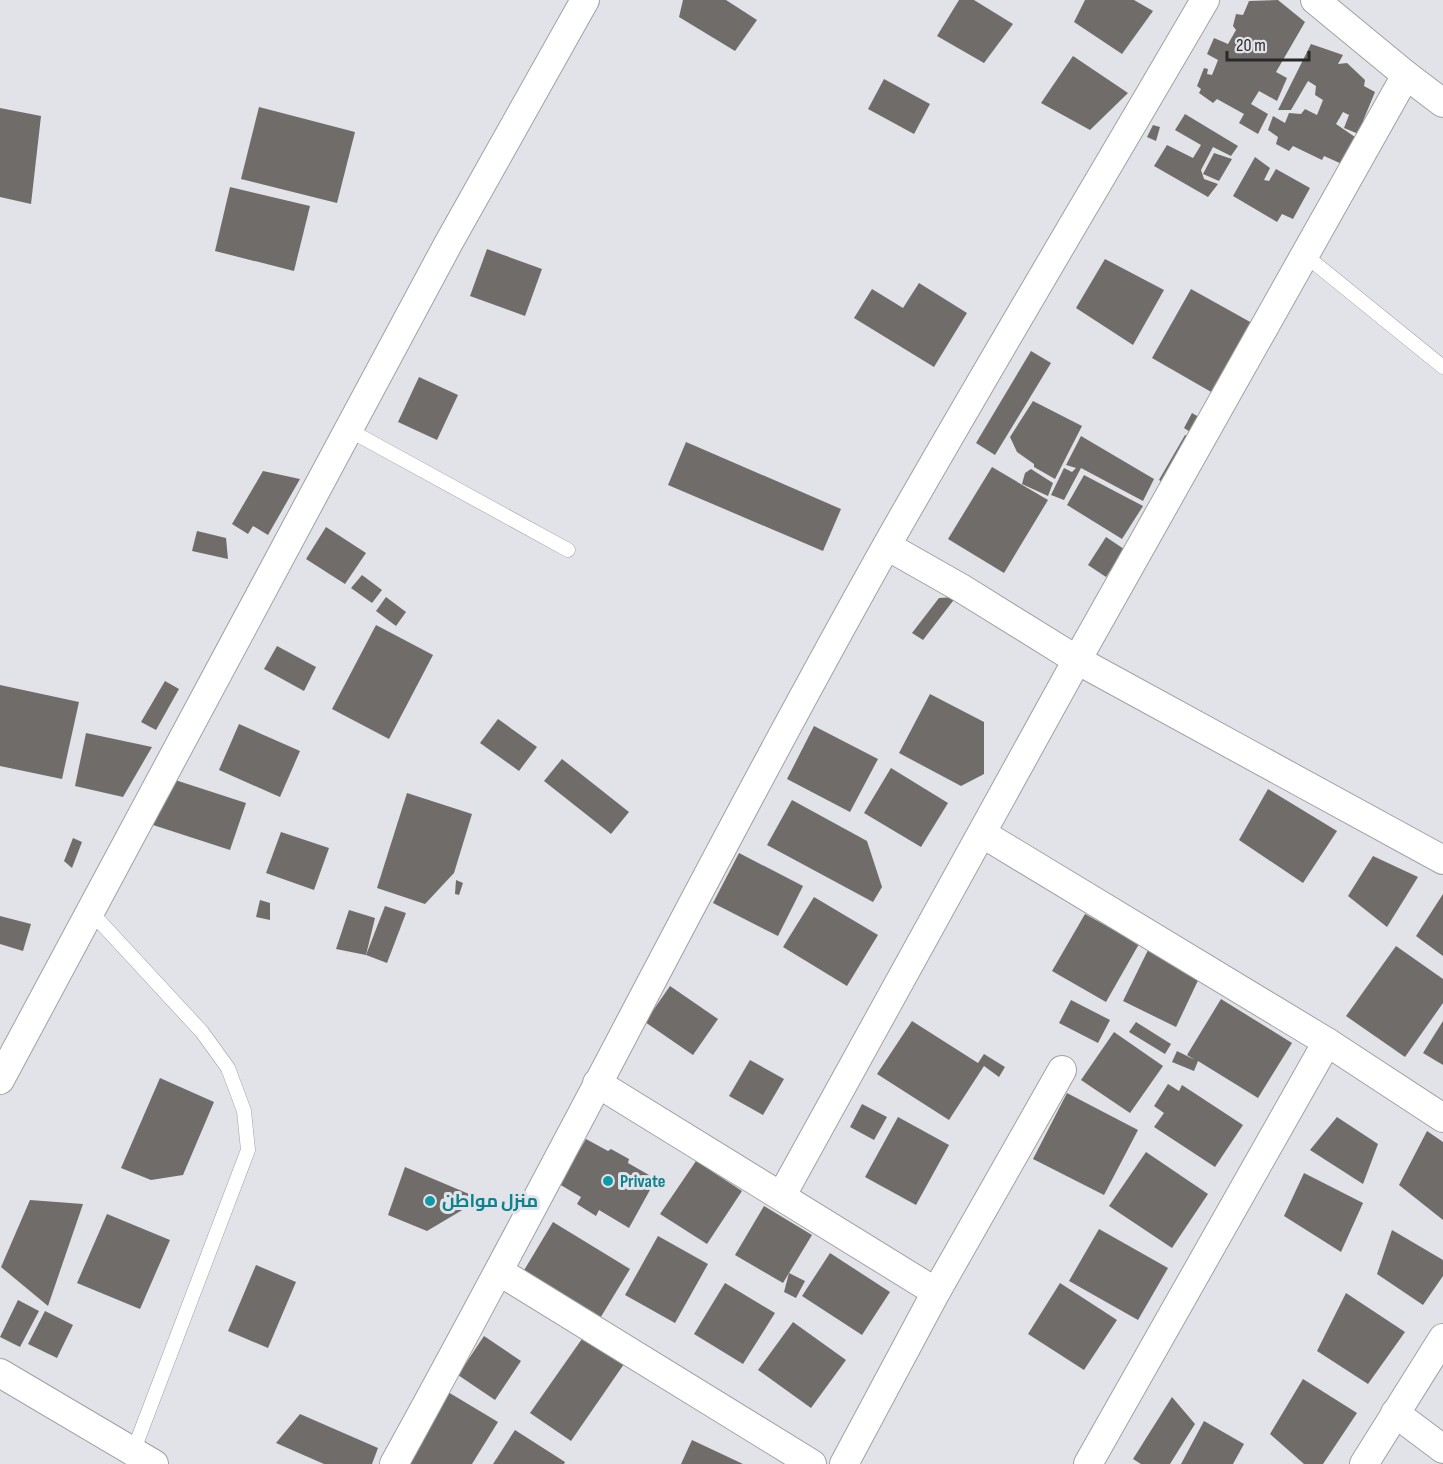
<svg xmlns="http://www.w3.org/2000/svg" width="1443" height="1464" font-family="'Sofia Sans Condensed',Cairo,sans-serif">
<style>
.building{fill:#706c69}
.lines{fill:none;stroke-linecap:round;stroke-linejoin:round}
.service-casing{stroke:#9fa1a5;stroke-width:15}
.minor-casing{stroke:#9fa1a5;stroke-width:30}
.service{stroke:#fff;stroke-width:14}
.minor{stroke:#fff;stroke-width:28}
.culture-dot{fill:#0f9aa8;stroke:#e2e3e8;stroke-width:2}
.labels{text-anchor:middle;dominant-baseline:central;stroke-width:6;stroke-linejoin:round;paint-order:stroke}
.culture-label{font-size:18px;font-weight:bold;fill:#0d838f;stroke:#e2e3e8;text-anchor:start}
</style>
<rect width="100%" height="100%" fill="#e2e3e8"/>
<g class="building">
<polygon points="683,0 726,0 757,20 735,51 679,17"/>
<polygon points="959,0 974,0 1013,24 984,63 937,36"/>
<polygon points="1085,0 1134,0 1153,11 1122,54 1074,22"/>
<polygon points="1278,0 1305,22 1276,72 1287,78 1277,101 1259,91 1251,104 1268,114 1258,134 1239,123 1244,114 1217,99 1213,103 1199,93 1201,89 1197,86 1204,68 1208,69 1207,74 1212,75 1218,60 1207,54 1214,38 1228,44 1236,30 1233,26 1236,14 1243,15 1249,1"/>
<polygon points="1311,44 1343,55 1338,64 1347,63 1365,80 1364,86 1375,92 1363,121 1369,123 1361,135 1344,128 1349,115 1343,112 1336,124 1355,137 1342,164 1324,156 1322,160 1293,146 1289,151 1276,144 1278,137 1268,130 1273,116 1285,123 1289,113 1301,114 1305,109 1317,115 1323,100 1315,95 1316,86 1308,81 1291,110 1278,110"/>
<polygon points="1073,56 1128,93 1090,130 1041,103"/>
<polygon points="884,79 930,104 914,134 868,109"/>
<polygon points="259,107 355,132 337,203 241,179"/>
<polygon points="0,108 41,116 31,204 0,197"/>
<polygon points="1185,114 1238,146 1231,156 1213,147 1201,170 1204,179 1218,184 1208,197 1154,166 1167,145 1193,158 1201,145 1175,130"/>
<polygon points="1153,125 1160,127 1156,141 1147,137"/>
<polygon points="1214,153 1232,159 1219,181 1203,174"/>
<polygon points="1255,157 1270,168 1264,180 1269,181 1276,169 1310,188 1293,219 1282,214 1277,222 1233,196"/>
<polygon points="230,187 310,206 294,271 215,251"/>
<polygon points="487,249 542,269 525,316 470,296"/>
<polygon points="1105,259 1164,290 1133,345 1076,308"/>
<polygon points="919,283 967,313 934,367 854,318 872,289 903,308"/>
<polygon points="1191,289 1252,323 1213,393 1152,358"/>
<polygon points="1031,351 1051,363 995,455 976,443"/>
<polygon points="419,377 458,395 437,440 398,422"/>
<polygon points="1033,401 1082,426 1055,479 1034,467 1034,464 1017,452 1010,437"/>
<polygon points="1192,413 1204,420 1195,435 1184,428"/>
<polygon points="1185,435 1194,440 1168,485 1159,480"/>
<polygon points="1081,436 1154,479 1143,501 1081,468 1064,500 1051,495 1064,468 1072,472 1076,468 1066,465"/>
<polygon points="686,442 841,509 823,551 668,485"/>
<polygon points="992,467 1048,500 1004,573 948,539"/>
<polygon points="1031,469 1053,483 1048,496 1022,484 1025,473"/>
<polygon points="263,471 300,479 268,535 253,526 248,534 232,524"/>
<polygon points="1084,475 1143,506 1122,539 1067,505"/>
<polygon points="326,527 366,553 345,584 306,559"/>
<polygon points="197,531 226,538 228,559 192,551"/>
<polygon points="1106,537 1124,549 1106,577 1088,565"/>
<polygon points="362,575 382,590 372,603 351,588"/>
<polygon points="386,597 406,612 396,626 376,611"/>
<polygon points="956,597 923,640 912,633 939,598"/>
<polygon points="376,625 433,655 389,739 332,709"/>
<polygon points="277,646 316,667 304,691 264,669"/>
<polygon points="165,681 179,689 156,730 141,722"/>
<polygon points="0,685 79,702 62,779 0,766"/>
<polygon points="930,694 984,722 984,774 961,786 899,753"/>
<polygon points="498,719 537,747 519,771 480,743"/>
<polygon points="239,724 300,751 280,797 219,770"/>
<polygon points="814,726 878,759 850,812 787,779"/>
<polygon points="86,733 152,747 123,797 75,786"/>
<polygon points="562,759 629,812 611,834 544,781"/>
<polygon points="891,768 948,803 921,847 864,813"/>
<polygon points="169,778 246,803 230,850 153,825"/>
<polygon points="1268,789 1337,831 1303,883 1239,840"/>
<polygon points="407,793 472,814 454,873 425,904 377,888"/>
<polygon points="792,800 867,841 882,887 873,902 767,845"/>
<polygon points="281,832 329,848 314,890 266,873"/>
<polygon points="73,838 82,842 72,868 64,861"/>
<polygon points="739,853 803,886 778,936 713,903"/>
<polygon points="1373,856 1418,877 1387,927 1348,896"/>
<polygon points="456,880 463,883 459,895 455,894"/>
<polygon points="1443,894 1443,956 1416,936"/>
<polygon points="814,897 878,935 847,986 783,947"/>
<polygon points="260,900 270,903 270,920 256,917"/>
<polygon points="385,906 406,913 387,963 366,955"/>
<polygon points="349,910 375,918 366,955 336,949"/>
<polygon points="1085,914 1139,944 1106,1002 1052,971"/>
<polygon points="0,916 31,924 23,951 0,944"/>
<polygon points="1150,946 1202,972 1176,1027 1123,1001"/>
<polygon points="1396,946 1443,979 1443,1003 1405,1057 1346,1016"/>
<polygon points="670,986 718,1019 693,1055 645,1022"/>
<polygon points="1221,999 1292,1043 1258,1098 1198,1061 1194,1071 1172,1062 1177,1051 1195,1060 1187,1055"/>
<polygon points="1071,1000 1110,1020 1098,1043 1059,1023"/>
<polygon points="912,1021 978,1063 984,1054 1005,1067 999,1077 984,1066 949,1120 877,1074"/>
<polygon points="1443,1021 1443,1065 1423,1053"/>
<polygon points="1136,1022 1171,1044 1165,1054 1129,1032"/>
<polygon points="1114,1032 1163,1066 1130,1113 1081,1080"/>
<polygon points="750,1060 784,1079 763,1115 729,1096"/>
<polygon points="160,1078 214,1102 183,1175 151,1180 121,1168"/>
<polygon points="1168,1084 1179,1091 1182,1085 1243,1125 1215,1167 1154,1127 1164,1113 1154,1106"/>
<polygon points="1067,1093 1138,1130 1104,1195 1033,1159"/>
<polygon points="862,1104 887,1117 874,1140 850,1127"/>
<polygon points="898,1117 949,1145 916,1205 865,1177"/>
<polygon points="1337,1117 1378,1144 1363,1184 1310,1150"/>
<polygon points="1427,1131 1443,1142 1443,1220 1399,1185"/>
<polygon points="586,1139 608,1151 611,1149 629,1159 628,1163 656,1179 629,1228 599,1210 596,1216 577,1204 581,1197 559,1184"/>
<polygon points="1146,1152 1208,1194 1172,1248 1109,1206"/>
<polygon points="696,1161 742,1191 707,1244 660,1214"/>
<polygon points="405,1167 469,1194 464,1209 427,1231 388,1215"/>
<polygon points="1304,1173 1363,1203 1341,1252 1284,1216"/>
<polygon points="30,1200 83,1204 48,1306 1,1267"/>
<polygon points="764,1206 812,1235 783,1283 735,1255"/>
<polygon points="107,1214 170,1240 140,1309 77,1283"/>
<polygon points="553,1222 630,1269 599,1320 520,1277"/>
<polygon points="1099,1229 1168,1268 1138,1320 1069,1281"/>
<polygon points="1392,1230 1443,1260 1443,1276 1423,1305 1377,1274"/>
<polygon points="658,1236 708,1264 675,1323 625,1295"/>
<polygon points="830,1253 890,1292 862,1335 802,1296"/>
<polygon points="256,1265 296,1282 268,1348 228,1331"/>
<polygon points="789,1273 805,1281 796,1298 784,1292"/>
<polygon points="725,1283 775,1313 743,1364 694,1334"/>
<polygon points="1060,1283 1117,1320 1084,1370 1028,1334"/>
<polygon points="1346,1293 1405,1332 1368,1384 1317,1351"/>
<polygon points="18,1300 39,1311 20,1347 0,1337"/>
<polygon points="45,1311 73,1325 57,1358 28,1344"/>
<polygon points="793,1322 846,1360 811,1408 758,1370"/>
<polygon points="484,1336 521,1361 495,1400 458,1375"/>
<polygon points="584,1336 624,1364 571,1441 530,1413"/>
<polygon points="1303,1379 1357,1413 1323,1464 1304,1464 1270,1434"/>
<polygon points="448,1392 498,1422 472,1464 408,1464"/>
<polygon points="1172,1397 1195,1424 1170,1464 1141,1464 1133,1459"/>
<polygon points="300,1414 378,1448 372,1464 324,1464 276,1443"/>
<polygon points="1204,1421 1244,1444 1233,1464 1181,1464"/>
<polygon points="515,1430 565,1462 564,1464 493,1464"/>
<polygon points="692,1440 743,1464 681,1464"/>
</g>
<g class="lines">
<defs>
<g id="service">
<polyline points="1306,256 1443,367"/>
<polyline points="349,430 568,550"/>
<polyline points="91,912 202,1032 228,1068 244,1111 248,1150 133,1452"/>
</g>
<g id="minor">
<polyline points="1406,75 1443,103"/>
<polyline points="887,546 961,588 1077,660 1443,860"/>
<polyline points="983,834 1327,1042 1443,1118"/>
<polyline points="0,1080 448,244 585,0"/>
<polyline points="597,1083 936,1292"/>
<polyline points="782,1195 1077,660 1406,75 1315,0"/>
<polyline points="500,1272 812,1464"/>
<polyline points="0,1373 154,1464"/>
<polyline points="1395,1413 1443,1449"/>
<path d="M394,1464C562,1160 717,848 887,545C991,362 1099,182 1205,0"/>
<polyline points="844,1464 936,1292 1062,1070"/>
<polyline points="1088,1464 1327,1042"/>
<polyline points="1364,1464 1443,1338"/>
</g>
</defs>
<use href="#service" class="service-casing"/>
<use href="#minor" class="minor-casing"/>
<use href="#service" class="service"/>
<use href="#minor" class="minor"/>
</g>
<g class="culture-dot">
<circle cx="608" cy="1181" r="6"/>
<circle cx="430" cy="1201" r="6"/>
</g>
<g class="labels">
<g class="culture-label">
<text x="620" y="1181">Private</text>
<text x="442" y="1201">منزل مواطن</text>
</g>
</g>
<path d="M1227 51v9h82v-9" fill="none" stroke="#29292b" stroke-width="3"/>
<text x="1236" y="51" font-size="18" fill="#29292b" stroke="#e2e3e8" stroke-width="4.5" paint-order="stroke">20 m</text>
</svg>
